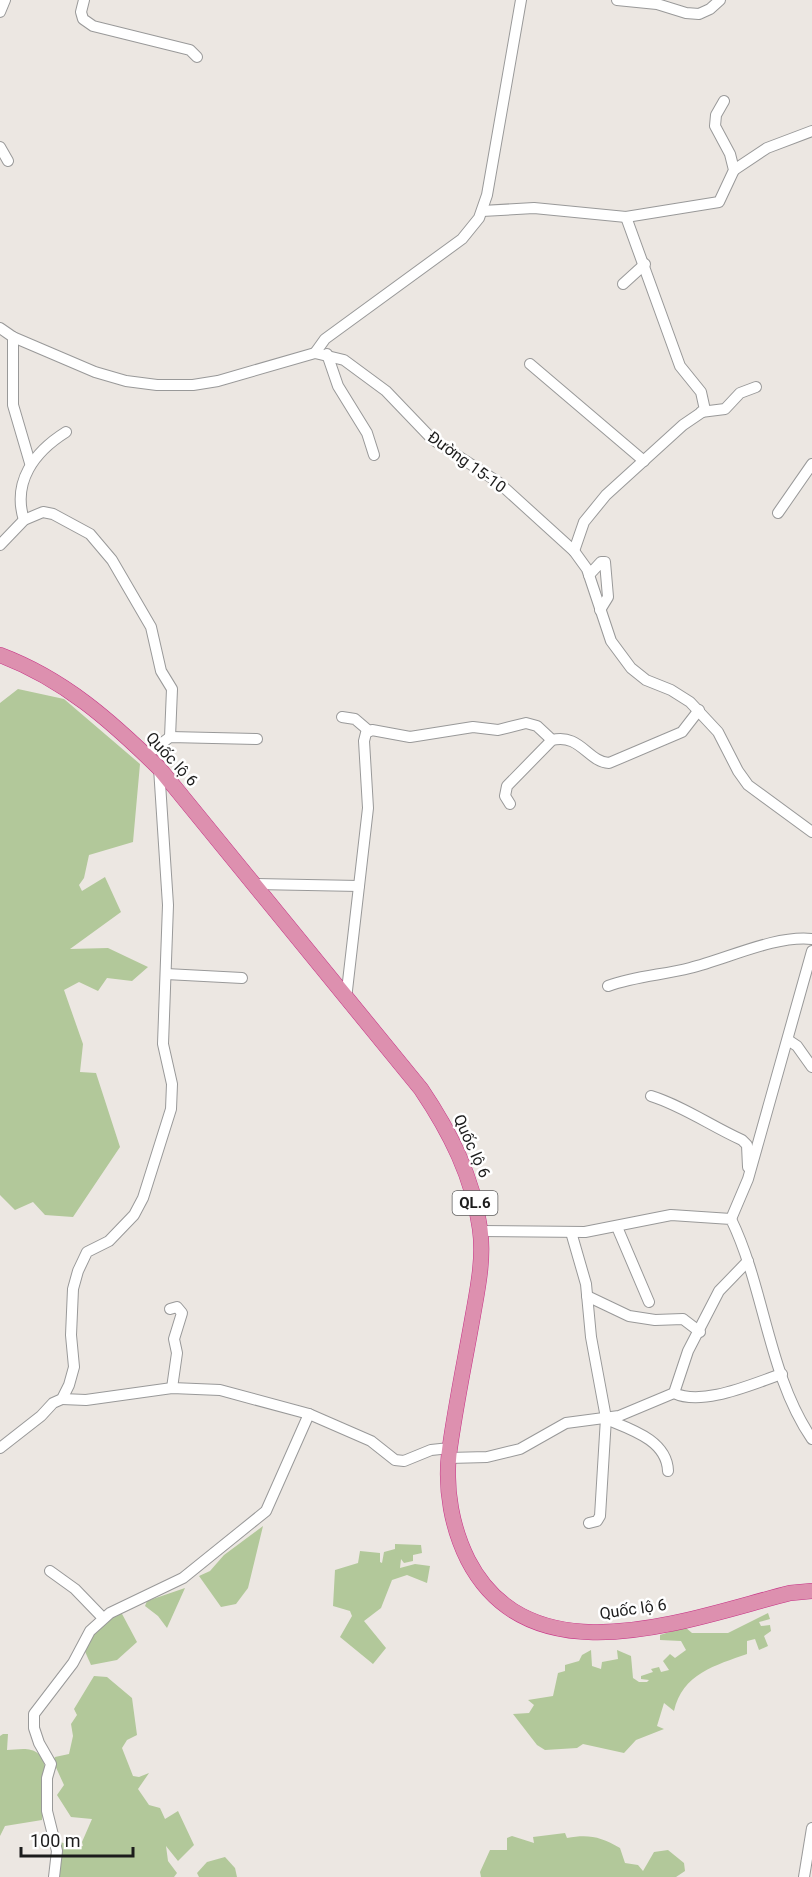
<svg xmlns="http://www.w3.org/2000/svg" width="812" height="1877" font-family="Roboto,sans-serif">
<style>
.forest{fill:#b2c89a}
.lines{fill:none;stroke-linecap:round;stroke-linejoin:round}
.minor-casing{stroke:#999;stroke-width:12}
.highway-casing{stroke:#c63386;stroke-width:16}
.minor{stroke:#fff;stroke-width:10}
.highway{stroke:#dd90af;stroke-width:15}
.labels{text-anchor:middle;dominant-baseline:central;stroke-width:5;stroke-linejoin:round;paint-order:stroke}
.shield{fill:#fff;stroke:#606060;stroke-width:1.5}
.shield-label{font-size:15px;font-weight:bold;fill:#1c1c1c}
.street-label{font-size:16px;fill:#1c1c1c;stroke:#fff}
</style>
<rect width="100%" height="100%" fill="#ece7e2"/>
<g class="forest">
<polygon points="18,689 64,699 140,764 133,842 89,855 84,878 79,885 82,891 105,877 121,912 70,949 108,948 148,967 132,981 107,978 98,991 79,982 64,990 83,1044 80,1072 96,1073 120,1147 73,1217 45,1215 33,1202 15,1210 0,1195 0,703"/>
<polygon points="263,1526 248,1588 236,1604 221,1607 199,1576 210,1571 224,1555"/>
<polygon points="395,1544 421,1545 422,1553 413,1555 413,1561 404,1563 401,1559 400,1568 415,1564 430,1566 427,1583 407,1575 392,1580 381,1608 364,1621 386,1648 373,1664 340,1637 352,1616 350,1611 333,1606 335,1570 358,1563 360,1551 380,1553 380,1562 382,1563 384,1552 395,1549"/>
<polygon points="185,1588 167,1628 158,1616 145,1606 147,1601"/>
<polygon points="121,1612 137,1642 117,1660 91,1665 83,1647 100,1625"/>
<path d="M768,1613L770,1619L759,1622L761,1626L770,1625L771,1631L764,1636L768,1646L759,1650L755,1639L747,1641V1654C716,1665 682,1674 674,1711L664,1703L657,1726L664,1729L636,1740L624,1753L583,1744L577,1748L545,1750L537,1745L513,1714L529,1713L534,1705L528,1700L553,1696L558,1673L565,1671V1665L579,1661L582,1655L591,1650L592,1666L601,1669L602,1662L618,1659L617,1650L631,1656L633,1678L639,1682H647L649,1680L641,1679V1676L653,1672L651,1669L659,1667L661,1672L669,1670L663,1661L670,1654L675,1658L686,1650L681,1641L660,1640V1635L685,1627L692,1633H728Z"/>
<polygon points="94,1676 107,1677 132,1698 137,1735 127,1740 122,1748 133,1776 139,1777 149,1773 138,1789 149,1805 160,1808 165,1819 178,1811 194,1845 178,1861 166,1846 168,1861 177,1873 174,1877 58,1877 57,1841 76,1847 83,1846 82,1842 92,1819 71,1817 57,1795 64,1785 53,1761 55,1757 69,1754 73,1736 71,1724 77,1715 74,1709"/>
<path d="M3,1734H8L7,1750C14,1750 24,1748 31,1750C55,1755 44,1803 42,1820L5,1826L0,1836V1736Z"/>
<path d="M565,1833L567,1838C589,1834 601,1837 620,1848L625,1863L638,1865L643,1871L654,1852L668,1850L684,1863L685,1871L676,1877H481L480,1872L490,1850H507V1838L512,1836L534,1843L533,1837Z"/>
<polygon points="225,1857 235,1868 237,1877 199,1877 197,1873 207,1862"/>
</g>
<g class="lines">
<defs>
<g id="minor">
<polyline points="84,0 81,12 83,19 93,26 190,50 197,57"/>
<polyline points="617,0 657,4 686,13 699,14 710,9 720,0"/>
<polyline points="0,12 5,0"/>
<polyline points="0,147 8,161"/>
<polyline points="734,170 767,148 812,131"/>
<polyline points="482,211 534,208 626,217 719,202 734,170 730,154 715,126 716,115 724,101"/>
<polyline points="623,284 645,264"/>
<polyline points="0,328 13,337 95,372 126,381 157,385 193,385 218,381 315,353 344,360 386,391 432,439 498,482 574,551 587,569 611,641 631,668 646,680 671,690 690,702 718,732 738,771 748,785 812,832"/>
<polyline points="13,337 13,405 30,463"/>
<polyline points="315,353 325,339 462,239 479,218 487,195 521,0"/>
<polyline points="327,354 338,386 367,433 374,455"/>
<polyline points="530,364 644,461"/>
<polyline points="701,412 725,409 740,393 756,387"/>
<polyline points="778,513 812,464"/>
<path d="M24,520C12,482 34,452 66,432"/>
<polyline points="0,545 24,520 43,512 53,514 90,534 112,560 151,627 161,671 172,689 170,737"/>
<polyline points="574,551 584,522 606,495 683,425 705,410 701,392 680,366 626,217"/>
<polyline points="589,575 601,562 605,562 608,597 600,610"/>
<polyline points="342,717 355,719 369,731"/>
<polyline points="146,755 170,737 257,739"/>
<path d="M510,804L505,796L507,786L552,740C580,733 588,762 609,763L682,732L699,710"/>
<polyline points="256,884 359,886"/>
<polyline points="166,974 242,978"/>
<path d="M608,986C635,976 663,975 690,968C727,959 775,935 812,939"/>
<polyline points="346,999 368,808 364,741 366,733 372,730 410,737 473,727 498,730 526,723 537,726 552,740"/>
<polyline points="788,1040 797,1046 812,1067"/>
<path d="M651,1096C683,1106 711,1126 742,1140L747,1145L748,1167"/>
<polyline points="731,1219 748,1179 812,951"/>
<polyline points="617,1227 649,1302"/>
<path d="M481,1231L585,1232L671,1215L731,1219C765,1289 768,1375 812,1439"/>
<polyline points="571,1232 586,1284 591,1337 606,1418 600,1516 597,1521 589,1523"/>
<polyline points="587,1296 629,1316 655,1320 683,1319 700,1332"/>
<polyline points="170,1309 177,1307 182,1313 174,1339 177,1353 172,1388"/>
<polyline points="674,1393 688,1351 719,1291 748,1261"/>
<polyline points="62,1399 86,1400 172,1388 220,1390 309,1414 371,1441 395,1460 404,1461 431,1450 450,1448"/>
<path d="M606,1419C630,1429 667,1440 668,1471"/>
<polyline points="0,1448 41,1416 53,1403 62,1399 69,1385 74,1367 71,1335 73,1289 78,1271 87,1252 109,1241 134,1215 143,1198 171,1109 172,1084 163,1044 168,905 159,768"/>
<path d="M449,1458L487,1457L520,1449L566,1423L619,1416L674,1393C703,1407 754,1383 782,1374"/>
<polyline points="50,1571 75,1589 103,1618"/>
<polyline points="54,1877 57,1851 47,1811 47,1778 51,1764 39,1743 34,1728 34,1714 73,1663 90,1631 110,1613 183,1578 266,1511 309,1414"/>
<polyline points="804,1877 812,1828"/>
</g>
<path id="highway" d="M0,655C64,679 111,721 159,768L421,1089C450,1132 473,1177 480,1229C484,1258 478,1287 473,1315C465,1361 455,1408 449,1454C445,1490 452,1528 468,1560C531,1682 690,1618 790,1593L812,1591"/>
</defs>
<use href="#minor" class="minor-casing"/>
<use href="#highway" class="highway-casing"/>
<use href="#minor" class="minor"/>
<use href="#highway" class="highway"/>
</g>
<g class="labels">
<rect class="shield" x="452.5" y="1191" width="45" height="24" rx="4.5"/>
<g class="shield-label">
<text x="475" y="1203">QL.6</text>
</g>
<g class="street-label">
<text transform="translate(467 462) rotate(36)">Đường 15-10</text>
<text transform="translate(172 759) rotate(47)">Quốc lộ 6</text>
<text transform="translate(472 1146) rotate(66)">Quốc lộ 6</text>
<text transform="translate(633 1609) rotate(-8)">Quốc lộ 6</text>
</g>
</g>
<path d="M21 1847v9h112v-9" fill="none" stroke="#1c1c1c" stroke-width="3"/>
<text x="30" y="1847" font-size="18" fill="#1c1c1c" stroke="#ffffff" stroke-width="4.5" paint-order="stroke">100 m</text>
</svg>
